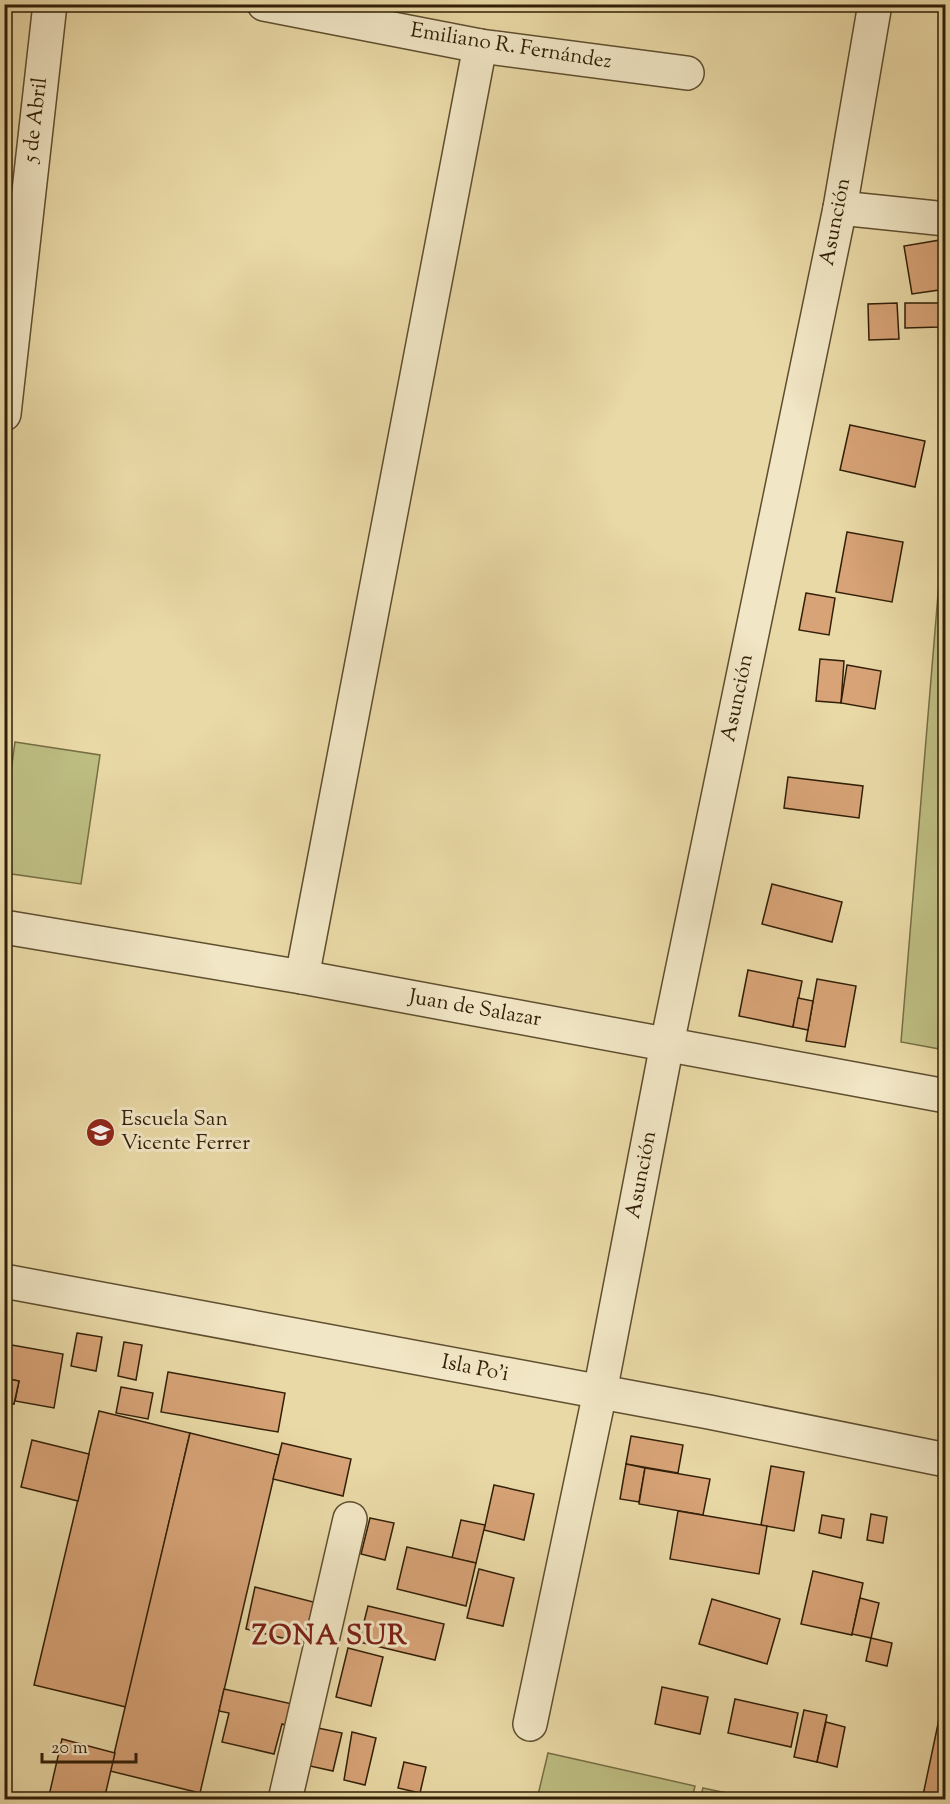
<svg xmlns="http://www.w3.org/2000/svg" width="950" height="1804" font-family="'Sorts Mill Goudy',serif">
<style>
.green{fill:#bdbd82;stroke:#776e44;stroke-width:1.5}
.building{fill:#d7a377;stroke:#311f07;stroke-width:1.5}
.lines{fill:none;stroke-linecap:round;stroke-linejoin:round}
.minor-casing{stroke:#5f4e2f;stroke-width:36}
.minor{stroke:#f1e6c5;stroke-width:33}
.labels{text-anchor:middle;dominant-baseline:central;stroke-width:6;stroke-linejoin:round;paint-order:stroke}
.street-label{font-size:21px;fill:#311f07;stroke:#f1e6c5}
.poi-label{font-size:21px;fill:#311f07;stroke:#f1e6c5;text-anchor:start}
.district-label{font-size:27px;font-weight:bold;letter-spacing:1.5px;fill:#7a1f14;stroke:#f1e6c5}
</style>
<rect width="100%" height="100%" fill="#e9d9a6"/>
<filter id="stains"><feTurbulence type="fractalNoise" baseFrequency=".00333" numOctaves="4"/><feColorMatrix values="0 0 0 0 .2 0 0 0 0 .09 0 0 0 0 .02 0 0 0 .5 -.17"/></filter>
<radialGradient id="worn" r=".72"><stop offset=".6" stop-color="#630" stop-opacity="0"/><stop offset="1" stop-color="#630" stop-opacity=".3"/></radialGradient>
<g class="green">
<polygon points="945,510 945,1050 901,1042"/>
<polygon points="15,742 100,755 81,884 5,873 5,816"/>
<polygon points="548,1753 695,1786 692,1799 537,1799"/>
<polygon points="703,1788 755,1799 700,1799"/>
</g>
<g class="building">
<polygon points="946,239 946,289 912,294 904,246"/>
<polygon points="897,303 899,339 869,340 868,304"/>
<polygon points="905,303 940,303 940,327 905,328"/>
<polygon points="850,425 925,441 915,487 840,470"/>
<polygon points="847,532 903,542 892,602 836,592"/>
<polygon points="806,593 835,598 829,635 799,630"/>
<polygon points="820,659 844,661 841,703 816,701"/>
<polygon points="847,665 881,671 875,709 841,703"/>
<polygon points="788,777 863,786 859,818 784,808"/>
<polygon points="772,884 842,902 832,942 762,924"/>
<polygon points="748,970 802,981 793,1027 739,1016"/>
<polygon points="817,979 856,986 845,1047 806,1041"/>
<polygon points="798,998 813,1001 808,1030 793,1027"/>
<polygon points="77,1333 102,1337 96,1371 71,1366"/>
<polygon points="124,1342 142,1345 136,1380 118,1376"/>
<polygon points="6,1344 63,1354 54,1408 15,1401 19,1381 4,1378"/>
<polygon points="168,1372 285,1393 278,1432 161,1412"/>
<polygon points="4,1378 19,1381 14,1404 4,1402"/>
<polygon points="121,1387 153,1393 148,1419 116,1413"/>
<polygon points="99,1411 190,1433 126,1707 34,1685"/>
<polygon points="190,1433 279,1455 200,1793 110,1771"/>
<polygon points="631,1436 683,1445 678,1473 626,1464"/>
<polygon points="32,1440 89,1454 78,1501 21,1487"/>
<polygon points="282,1443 351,1459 343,1496 273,1479"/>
<polygon points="626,1464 645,1468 639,1502 620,1499"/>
<polygon points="771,1466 804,1472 794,1531 761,1525"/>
<polygon points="645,1468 710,1479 703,1515 639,1504"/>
<polygon points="494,1485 534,1494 524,1540 484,1530"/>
<polygon points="678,1511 767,1526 759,1574 670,1559"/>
<polygon points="871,1514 887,1517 883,1543 867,1540"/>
<polygon points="822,1515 844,1519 841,1538 819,1533"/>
<polygon points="370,1518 394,1523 385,1560 361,1554"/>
<polygon points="461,1520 485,1525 476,1563 452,1558"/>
<polygon points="407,1547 476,1563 466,1606 397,1589"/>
<polygon points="479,1569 514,1578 503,1626 467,1618"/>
<polygon points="813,1571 863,1583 852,1635 801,1624"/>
<polygon points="255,1587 321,1604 311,1645 246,1629"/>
<polygon points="860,1598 879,1603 871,1638 852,1634"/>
<polygon points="712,1599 780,1619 767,1664 699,1644"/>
<polygon points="368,1606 444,1624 435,1660 359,1642"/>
<polygon points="871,1638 892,1643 887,1666 866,1661"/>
<polygon points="348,1648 383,1657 371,1706 336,1697"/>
<polygon points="946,1686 946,1800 922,1800"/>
<polygon points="662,1687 708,1697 700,1734 655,1724"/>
<polygon points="224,1689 297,1705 292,1727 282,1724 274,1754 222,1742 229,1713 219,1711"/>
<polygon points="735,1699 798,1713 791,1747 728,1733"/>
<polygon points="804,1710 827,1715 817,1762 794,1757"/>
<polygon points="826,1722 845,1727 837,1767 817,1762"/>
<polygon points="318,1728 342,1733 333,1771 310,1766"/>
<polygon points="352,1732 376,1738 365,1785 344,1780"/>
<polygon points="62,1739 115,1753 104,1800 48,1800"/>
<polygon points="404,1762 426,1767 420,1793 398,1788"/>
<polygon points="420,1793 447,1800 418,1800"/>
</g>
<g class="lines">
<defs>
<g id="minor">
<polyline points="264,4 480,46 687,73"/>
<polyline points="840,208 946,219"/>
<polyline points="4,414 50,4"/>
<polyline points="4,927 302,977 946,1096"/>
<polyline points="302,977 480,46"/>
<polyline points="4,1281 709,1412 946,1460"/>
<polyline points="530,1724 600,1392 667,1044 840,208 875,4"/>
<polyline points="285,1800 350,1519"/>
</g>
</defs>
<use href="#minor" class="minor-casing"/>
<use href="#minor" class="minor"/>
</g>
<defs>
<symbol id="school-disc" viewBox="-11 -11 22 22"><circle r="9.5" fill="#8f2418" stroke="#f1e6c5"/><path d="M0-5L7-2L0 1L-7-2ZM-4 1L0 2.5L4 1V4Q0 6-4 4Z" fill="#fff"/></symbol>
</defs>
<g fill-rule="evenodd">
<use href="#school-disc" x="84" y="1116" width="33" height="33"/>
</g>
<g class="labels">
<g class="street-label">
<text transform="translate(511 47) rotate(9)">Emiliano R. Fernández</text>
<text transform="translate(36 120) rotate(-83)">5 de Abril</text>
<text transform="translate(836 222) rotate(-79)">Asunción</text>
<text transform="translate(738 698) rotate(-78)">Asunción</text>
<text transform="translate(475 1009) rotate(10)">Juan de Salazar</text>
<text transform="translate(642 1175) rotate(-79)">Asunción</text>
<text transform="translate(475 1369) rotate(11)">Isla Po'i</text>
</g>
<g class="poi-label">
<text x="121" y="1120">Escuela San<tspan x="121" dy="24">Vicente Ferrer</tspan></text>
</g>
<g class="district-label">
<text x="330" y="1637">ZONA SUR</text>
</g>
</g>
<rect width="950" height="1804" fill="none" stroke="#e9d9a6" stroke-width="24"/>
<rect x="6" y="6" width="938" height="1792" fill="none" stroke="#311f07" stroke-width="3"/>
<rect x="12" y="12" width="926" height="1780" fill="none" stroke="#311f07" stroke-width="1.5"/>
<path d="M42 1753v9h94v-9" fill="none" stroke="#311f07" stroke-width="3"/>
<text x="51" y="1753" font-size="18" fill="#311f07" stroke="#f1e6c5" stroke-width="4.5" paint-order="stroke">20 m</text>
<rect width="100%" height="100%" filter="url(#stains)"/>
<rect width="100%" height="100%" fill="url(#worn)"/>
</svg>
